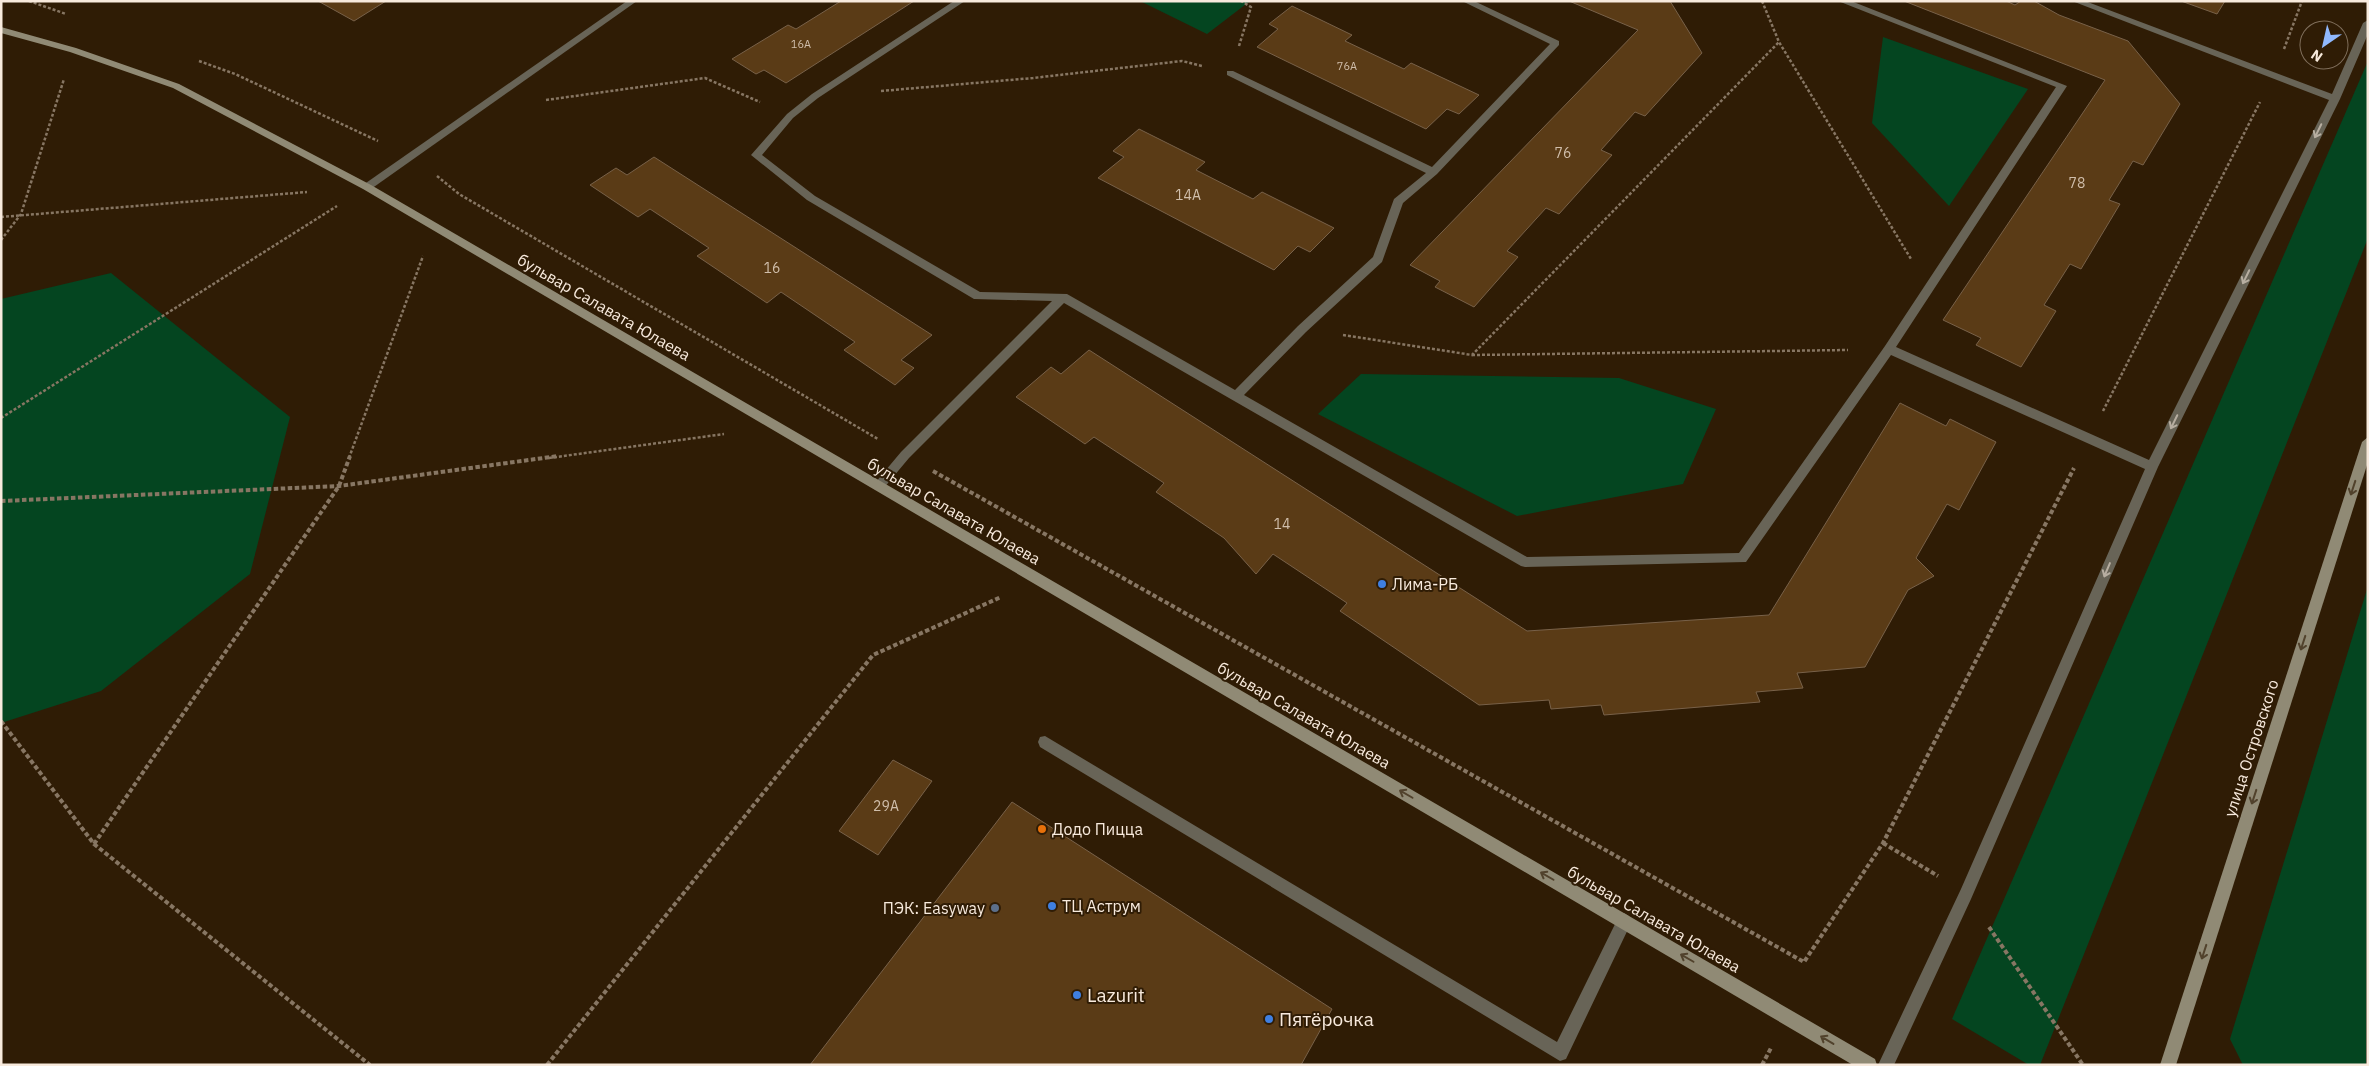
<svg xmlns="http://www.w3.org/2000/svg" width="2369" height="1066" font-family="'IBM Plex Sans',sans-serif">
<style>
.green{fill:#044520}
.building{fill:#5a3b16;stroke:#786149}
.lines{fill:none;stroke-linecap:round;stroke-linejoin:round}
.path-far1{stroke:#877663;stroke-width:2.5;stroke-dasharray:3 2;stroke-linecap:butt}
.path{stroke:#877663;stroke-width:4;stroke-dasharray:4.5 2.5;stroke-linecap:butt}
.lane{fill:#686457;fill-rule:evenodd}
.secondary{fill:#908a75;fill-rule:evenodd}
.oneway{stroke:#b7aea1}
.oneway2{stroke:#51422c}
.shop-dot{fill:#3f7fe0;stroke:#2f1c05;stroke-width:2}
.food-dot{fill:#e8710a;stroke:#2f1c05;stroke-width:2}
.service-dot{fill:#5c6f8a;stroke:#2f1c05;stroke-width:2}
.labels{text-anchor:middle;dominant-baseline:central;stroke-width:4;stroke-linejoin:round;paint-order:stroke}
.far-number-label{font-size:11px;fill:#d0beab}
.number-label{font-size:14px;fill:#d0beab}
.street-label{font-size:16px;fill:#f8eadd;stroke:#2f1c05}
.poi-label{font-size:16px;fill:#f8eadd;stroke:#2f1c05;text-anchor:start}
.near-poi-label{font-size:19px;fill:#f8eadd;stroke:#2f1c05;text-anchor:start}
</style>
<rect width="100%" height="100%" fill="#2f1c05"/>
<g class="green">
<polygon points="1140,1 1250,1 1207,34"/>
<polygon points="1883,37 2028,89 1949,206 1872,123"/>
<polygon points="2368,61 2368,238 2040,1065 2029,1065 1952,1019"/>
<polygon points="111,273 290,417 250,574 101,691 1,723 1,299"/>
<polygon points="1361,374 1619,378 1716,409 1683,484 1517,516 1318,414"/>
<polygon points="2368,586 2366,1065 2243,1065 2230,1039"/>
</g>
<g class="building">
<polygon points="318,1 386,1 354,21"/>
<polygon points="841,1 914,1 786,83 764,70 756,74 732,59 788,25 796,29"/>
<polygon points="1569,1 1670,1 1702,53 1645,116 1635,112 1601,150 1612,155 1559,214 1546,208 1507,251 1518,257 1474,307 1435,287 1440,281 1410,265 1638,30"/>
<polygon points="1904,1 2006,1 2015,5 2021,1 2034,1 2059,15 2128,41 2180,104 2143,165 2133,161 2109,200 2120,204 2081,269 2070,264 2044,305 2056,311 2021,367 1976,345 1981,338 1943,320 2105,80"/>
<polygon points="2181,1 2225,1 2217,14"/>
<polygon points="1292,6 1352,35 1345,41 1404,69 1411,63 1479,95 1459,114 1447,109 1426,129 1257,47 1278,29 1269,24"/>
<polygon points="1139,129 1205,162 1196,170 1253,199 1262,192 1334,228 1310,252 1298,246 1274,270 1098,178 1124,157 1113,151"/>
<polygon points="654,157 932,335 901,360 914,368 895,385 844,350 855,342 781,292 767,303 697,256 709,248 650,209 638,217 590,185 616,168 627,175"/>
<polygon points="1089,350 1527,631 1769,615 1900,403 1946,426 1950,419 1996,442 1959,510 1947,504 1916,558 1934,576 1908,590 1865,667 1797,673 1803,688 1756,692 1760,702 1604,715 1601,705 1551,709 1549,700 1479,705 1340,611 1347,603 1273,554 1256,574 1224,538 1156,492 1164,483 1094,437 1085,444 1016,397 1051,367 1061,374"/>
<polygon points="893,760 932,781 878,855 839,831"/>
<polygon points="1012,802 1332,1009 1301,1065 810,1065"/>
</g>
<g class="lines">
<g class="path-far1">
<polyline points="29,1 66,14"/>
<polyline points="1762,1 1779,42 1911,259"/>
<polyline points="1239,46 1251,7 1241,1"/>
<polyline points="2284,49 2302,1"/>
<polyline points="199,61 235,74 378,141"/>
<polyline points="881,91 1033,78 1182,61 1202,66"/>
<polyline points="546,100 705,78 760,102"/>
<polyline points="437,176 459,194 878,439"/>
<polyline points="1,217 307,192"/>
<polyline points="1,240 21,214 64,79"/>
<polyline points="1343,335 1472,355 1779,42"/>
<polyline points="1472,355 1848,350"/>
<polyline points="2103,411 2260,102"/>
<polyline points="1,418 337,206"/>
<polyline points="349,458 423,256"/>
<polyline points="549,458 724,434"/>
</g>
<g class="path">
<polyline points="933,471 1804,962 1883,843 2074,468"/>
<polyline points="1,501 339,486 558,456"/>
<polyline points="1,721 94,844 370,1065"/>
<polyline points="1883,843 1938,876"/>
<polyline points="94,844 339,486 350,456"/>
<polyline points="1989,927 2083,1065"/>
<polyline points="547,1065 873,655 1001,597"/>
<polyline points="1762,1065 1771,1048"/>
</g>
<g class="lane">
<polygon points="627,1 637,1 371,189 363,189 363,185"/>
<polygon points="954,1 965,1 818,98 793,118 762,155 815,196 980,292 1067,294 1235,390 1298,326 1373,257 1394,199 1426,173 1227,75 1227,71 1233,71 1432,167 1550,44 1462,1 1474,1 1559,41 1559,45 1437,174 1403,203 1382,262 1306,332 1244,395 1527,557 1739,553 1885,346 2056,87 1838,1 1851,1 2067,86 1896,347 2149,460 2329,100 2072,1 2085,1 2332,94 2363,23 2368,20 2368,34 2340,99 2158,467 1971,899 1894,1065 1878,1065 1961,889 2145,469 1891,355 1746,562 1525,567 1521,566 1064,303 909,458 883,489 875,489 873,486 875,483 901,452 1052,301 974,299 807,200 751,155 787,114 812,94"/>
<polygon points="1045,736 1557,1042 1619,916 1624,913 1629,916 1632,921 1566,1059 1560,1061 1040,747 1038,742 1040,737"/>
</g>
<g class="secondary">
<polygon points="1,27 76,48 179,84 371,185 1875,1059 1877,1065 1853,1065 363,189 173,88 70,52 1,33"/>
<polygon points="2368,437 2368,462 2176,1065 2160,1065 2362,442"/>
</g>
</g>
<defs><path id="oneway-shaft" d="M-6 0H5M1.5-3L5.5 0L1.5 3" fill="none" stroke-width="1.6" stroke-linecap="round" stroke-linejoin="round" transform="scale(1.25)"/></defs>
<g class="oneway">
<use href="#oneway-shaft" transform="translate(2318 131) rotate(116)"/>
<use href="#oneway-shaft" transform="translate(2246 277) rotate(116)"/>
<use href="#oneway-shaft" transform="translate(2174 422) rotate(116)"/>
<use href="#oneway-shaft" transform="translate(2107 570) rotate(113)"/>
</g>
<g class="oneway2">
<use href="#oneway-shaft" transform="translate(2353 488) rotate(108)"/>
<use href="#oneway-shaft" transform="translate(2303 643) rotate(108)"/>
<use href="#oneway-shaft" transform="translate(1406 794) rotate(-150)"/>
<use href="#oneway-shaft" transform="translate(2254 797) rotate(108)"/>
<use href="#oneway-shaft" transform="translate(1547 876) rotate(-150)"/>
<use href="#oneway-shaft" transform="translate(2204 952) rotate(108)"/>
<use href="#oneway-shaft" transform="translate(1687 958) rotate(-150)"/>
<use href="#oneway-shaft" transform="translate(1827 1040) rotate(-149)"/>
</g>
<g class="shop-dot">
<circle cx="1382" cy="584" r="5"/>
<circle cx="1052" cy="906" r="5"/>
<circle cx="1077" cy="995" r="5"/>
<circle cx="1269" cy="1019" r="5"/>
</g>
<circle class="food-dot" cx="1042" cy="829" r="5"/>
<circle class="service-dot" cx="995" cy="908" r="5"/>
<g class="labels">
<g class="far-number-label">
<text x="801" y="44">16А</text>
<text x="1347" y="66">76А</text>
</g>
<g class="number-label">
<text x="1563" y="153">76</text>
<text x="2077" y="183">78</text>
<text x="1188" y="195">14А</text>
<text x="772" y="268">16</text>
<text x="1282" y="524">14</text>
<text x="886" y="806">29А</text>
</g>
<g class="street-label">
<text transform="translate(604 307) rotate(30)">бульвар Салавата Юлаева</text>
<text transform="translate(954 511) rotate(30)">бульвар Салавата Юлаева</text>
<text transform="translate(1304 715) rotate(30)">бульвар Салавата Юлаева</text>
<text transform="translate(2251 748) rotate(-72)">улица Островского</text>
<text transform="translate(1654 919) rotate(30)">бульвар Салавата Юлаева</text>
</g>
<g class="poi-label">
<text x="1392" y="584">Лима-РБ</text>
<text x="1052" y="829">Додо Пицца</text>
<text x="1062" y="906">ТЦ Аструм</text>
<text x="985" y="908" text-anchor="end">ПЭК: Easyway</text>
</g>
<g class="near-poi-label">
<text x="1087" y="995">Lazurit</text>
<text x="1279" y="1019">Пятёрочка</text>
</g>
</g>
<rect width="2369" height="1066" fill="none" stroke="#f8eadd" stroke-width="5"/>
<g transform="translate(2324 45) rotate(214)"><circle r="24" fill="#2f1c05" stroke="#7f6e5b"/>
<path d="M0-4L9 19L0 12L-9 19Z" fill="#90b8fd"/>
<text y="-8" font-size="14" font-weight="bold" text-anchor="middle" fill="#f8eadd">N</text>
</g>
</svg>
